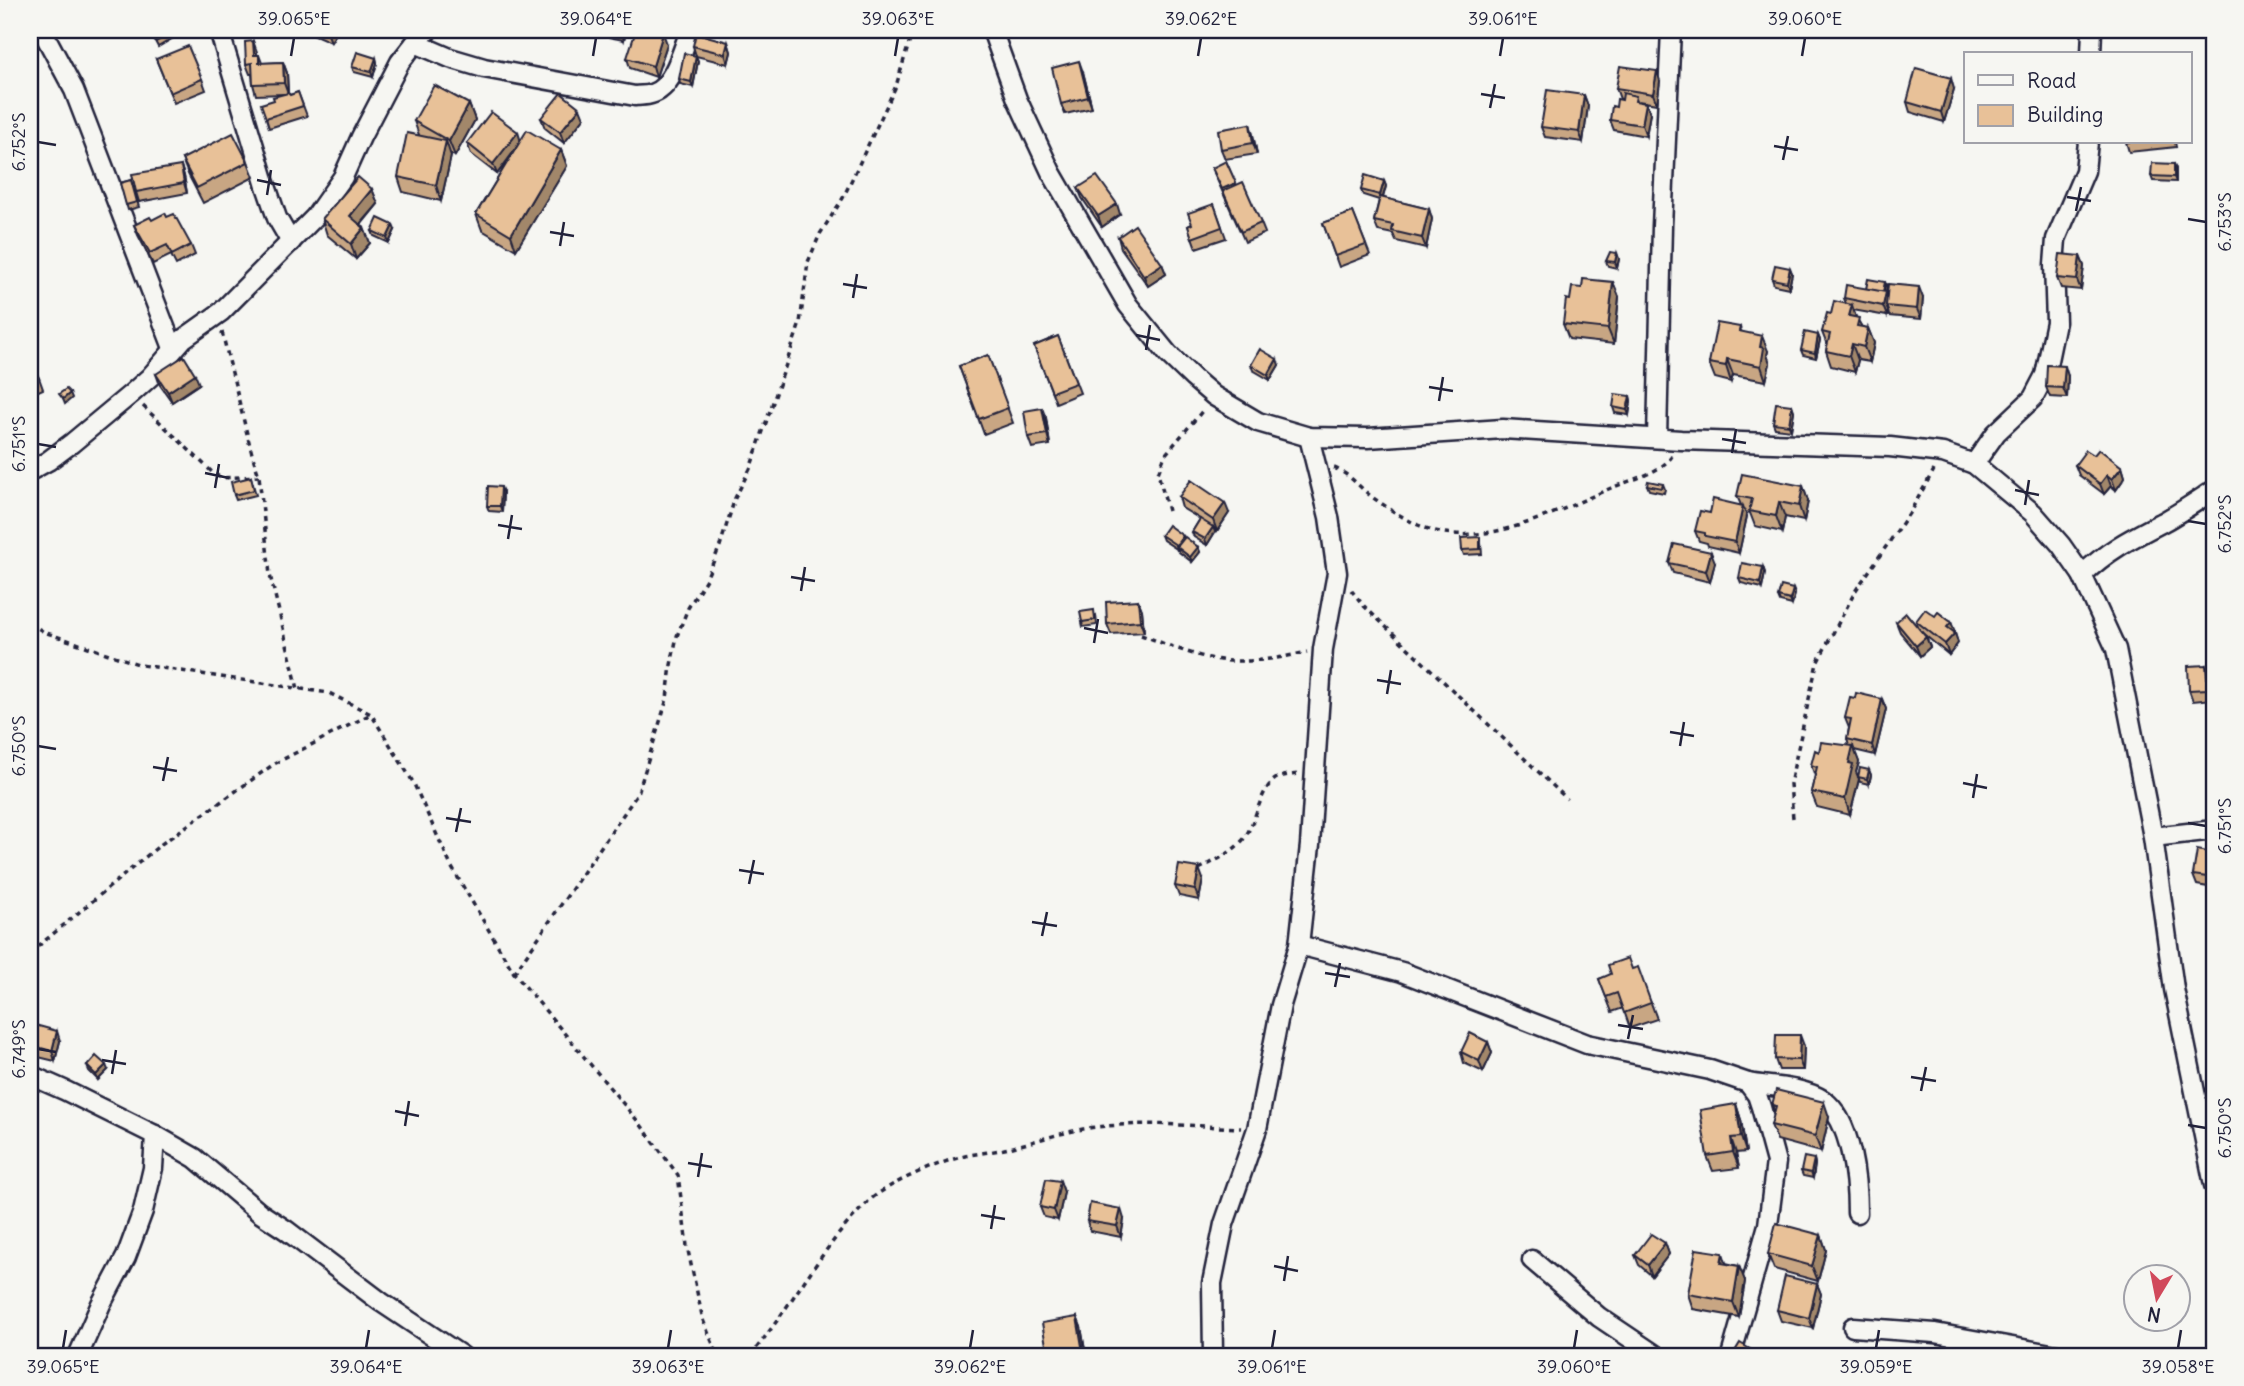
<svg xmlns="http://www.w3.org/2000/svg" width="2244" height="1386" font-family="Delius,sans-serif">
<style>
.lines{fill:none;stroke-linecap:round;stroke-linejoin:round}
.minor-casing{stroke:#22223b;stroke-width:23}
.path{stroke:#22223b;stroke-width:3.5;stroke-dasharray:5 5;stroke-linecap:butt}
.minor{stroke:#f6f6f2;stroke-width:18}
.wall{fill:#c8a683;stroke:#22223b;stroke-width:2}
.shaded-wall{fill:#a2876a;stroke:#22223b;stroke-width:2}
.building{fill:#e8c198;stroke:#22223b;stroke-width:2}
.ticks{fill:none;stroke:#22223b;stroke-width:2.5}
.neatline{fill:none;stroke:#22223b;stroke-width:2.5}
.ticks-label{font-size:18px;text-anchor:middle;fill:#22223b}
</style>
<rect width="100%" height="100%" fill="#f6f6f2"/>
<filter id="ink" filterUnits="userSpaceOnUse"><feTurbulence type="fractalNoise" baseFrequency=".0143" numOctaves="2"/><feDisplacementMap in="SourceGraphic" scale="14" xChannelSelector="R" yChannelSelector="G"/><feConvolveMatrix kernelMatrix="1 2 1 2 8 2 1 2 1" color-interpolation-filters="sRGB"/></filter>
<g filter="url(#ink)">
<g class="lines">
<defs>
<g id="minor">
<polyline points="42,30 74,90 173,348"/>
<polyline points="219,30 265,183 277,218 291,242"/>
<polyline points="992,30 1017,99 1051,172 1128,305 1168,354 1193,378 1214,396 1258,422 1309,437 1368,438 1503,429 1681,440 1890,447 1943,453 1974,464 2033,513 2061,545 2082,575 2116,649 2153,837 2174,989 2214,1185"/>
<path d="M415,43L450,58L484,68L635,96C640,95 646,96 651,94C673,89 683,49 690,30"/>
<polyline points="2091,54 2092,30"/>
<polyline points="1657,438 1662,226 1671,30"/>
<polyline points="1974,464 1996,433 2033,398 2045,375 2056,322 2054,265 2056,239 2085,171 2088,142"/>
<polyline points="30,471 48,461 72,443 131,394 150,377 183,339 221,312 315,217 343,177 361,137 400,62 415,43 428,30"/>
<path d="M2082,575C2108,550 2132,538 2163,522C2181,512 2197,501 2214,490"/>
<polyline points="2153,837 2214,830"/>
<polyline points="1299,945 1402,972 1587,1044 1710,1070 1748,1083 1757,1095 1761,1107 1776,1162 1768,1225 1731,1356"/>
<polyline points="30,1075 64,1090 155,1135 195,1158 260,1213 286,1230 381,1302 462,1356"/>
<path d="M1748,1083C1771,1087 1803,1087 1823,1100C1852,1120 1857,1182 1857,1213"/>
<polyline points="1532,1260 1599,1317 1657,1356"/>
<polyline points="1853,1327 1935,1333 2062,1356"/>
<polyline points="78,1356 101,1304 126,1257 143,1211 153,1168 155,1135"/>
<polyline points="1213,1356 1212,1283 1224,1224 1257,1129 1281,1005 1299,945 1310,845 1323,649 1337,573 1329,517 1309,437"/>
</g>
</defs>
<use href="#minor" class="minor-casing"/>
<g class="path">
<polyline points="222,332 252,454 259,476 270,575 298,689"/>
<polyline points="143,406 212,472 221,478 259,476"/>
<path d="M1334,468C1350,474 1359,487 1372,497C1386,507 1403,518 1418,525C1481,553 1555,512 1611,488C1630,480 1661,473 1672,456"/>
<polyline points="1168,511 1158,473 1165,455 1204,409"/>
<polyline points="1351,590 1364,606 1567,799"/>
<polyline points="30,623 44,632 141,665 329,693 371,714 413,782 451,866 514,973 641,1125 678,1175 687,1246 703,1320 718,1356"/>
<path d="M1141,635C1163,643 1186,653 1209,658C1240,665 1277,659 1307,652"/>
<polyline points="1793,818 1790,784 1817,663 1856,590 1910,512 1934,470"/>
<path d="M1199,869C1215,861 1230,854 1242,841C1256,826 1259,788 1277,778C1283,775 1291,775 1298,774"/>
<polyline points="30,953 160,845 274,764 371,714"/>
<polyline points="514,973 638,793 667,699 671,665 677,636 688,608 706,579 720,546 735,498 750,469 793,344 800,323 808,262 820,234 843,198 896,86 913,30"/>
<path d="M750,1356C792,1306 822,1245 870,1200C889,1183 937,1163 961,1157C977,1153 993,1152 1009,1148C1041,1140 1074,1128 1107,1126C1152,1122 1196,1126 1241,1128"/>
</g>
<use href="#minor" class="minor"/>
</g>
<g class="wall">
<polygon points="149,30 178,30 180,34 158,47"/>
<polygon points="307,30 338,30 331,42 308,32"/>
<polygon points="596,30 626,30 624,40 598,35"/>
<polygon points="253,41 257,55 259,55 262,63 283,62 287,73 288,93 290,95 298,92 307,116 269,128 266,118 274,100 284,94 256,95 253,84 252,74 250,74 246,64"/>
<polygon points="728,42 731,52 728,64 696,56 693,46"/>
<polygon points="667,44 656,77 630,68 627,58"/>
<polygon points="696,56 698,61 693,87 680,84 679,79"/>
<polygon points="376,58 377,63 373,77 354,72 352,67"/>
<polygon points="156,59 202,79 206,90 174,103"/>
<polygon points="1083,72 1092,108 1065,114 1061,104"/>
<polygon points="1660,81 1657,104 1638,101 1646,103 1650,113 1646,136 1614,130 1610,120 1616,107 1622,99 1620,99 1616,88"/>
<polygon points="1954,89 1944,122 1910,112 1907,102"/>
<polygon points="1584,95 1588,106 1583,142 1545,137 1541,127"/>
<polygon points="469,104 475,120 455,156 450,154 451,156 441,201 403,192 398,177 419,135 414,121"/>
<polygon points="541,118 584,118 564,143 545,128"/>
<polygon points="1250,124 1253,135 1257,154 1225,159 1221,149"/>
<polygon points="521,140 561,150 567,166 516,250 482,230 476,214 513,153 497,174 471,154 467,143"/>
<polygon points="2126,142 2175,142 2176,147 2129,152"/>
<polygon points="182,159 248,162 254,177 203,203 188,174"/>
<polygon points="1226,161 1236,185 1261,223 1265,233 1245,242 1214,173"/>
<polygon points="2174,164 2176,169 2176,182 2153,181 2151,176"/>
<polygon points="181,166 184,176 187,193 139,202 136,192"/>
<polygon points="131,180 139,207 128,210 120,183"/>
<polygon points="1384,181 1386,186 1383,198 1429,209 1432,219 1426,248 1396,241 1393,234 1378,231 1374,221 1379,200 1363,195 1361,190"/>
<polygon points="1078,188 1120,214 1102,227 1082,198"/>
<polygon points="372,189 378,204 361,225 364,228 370,243 356,259 327,235 322,219"/>
<polygon points="1214,204 1226,238 1196,248 1188,226 1192,224"/>
<polygon points="1353,212 1370,255 1339,267 1323,223"/>
<polygon points="167,217 191,245 195,255 176,265 171,255 153,264 138,235 134,225"/>
<polygon points="395,230 389,243 374,236 372,231"/>
<polygon points="1118,237 1162,264 1166,274 1148,286 1121,248"/>
<polygon points="1617,253 1619,259 1617,268 1608,266 1606,261"/>
<polygon points="2080,256 2084,266 2081,290 2061,288 2057,278"/>
<polygon points="1790,268 1792,273 1789,288 1774,285 1772,279"/>
<polygon points="1613,282 1619,297 1614,344 1569,339 1563,324 1570,300"/>
<polygon points="1885,282 1887,288 1886,293 1887,295 1923,298 1921,319 1889,316 1888,311 1887,316 1853,310 1856,317 1862,327 1868,328 1874,343 1870,362 1858,360 1855,372 1831,366 1826,351 1827,345 1822,332 1831,314 1846,304 1844,298 1866,289"/>
<polygon points="1740,327 1741,331 1768,351 1767,355 1770,363 1766,381 1733,375 1731,382 1715,378 1709,363"/>
<polygon points="1818,335 1820,340 1816,358 1803,355 1801,350"/>
<polygon points="1058,336 1080,393 1056,403 1034,346"/>
<polygon points="988,355 1013,423 984,434 959,366"/>
<polygon points="30,362 39,378 43,389 36,392 37,396 30,400"/>
<polygon points="1251,365 1279,365 1270,380 1253,370"/>
<polygon points="156,374 199,384 172,402 160,385"/>
<polygon points="2068,376 2067,398 2050,397 2046,387"/>
<polygon points="1630,396 1631,401 1629,415 1615,413 1613,407"/>
<polygon points="1792,405 1794,411 1791,430 1775,428 1773,423"/>
<polygon points="1046,418 1050,445 1032,448 1028,437"/>
<polygon points="2094,455 2122,467 2125,477 2116,490 2111,486 2104,494 2079,475 2075,465"/>
<polygon points="251,477 256,495 236,500 234,495"/>
<polygon points="1663,484 1665,489 1664,493 1649,490 1647,485"/>
<polygon points="1803,486 1808,501 1804,521 1785,517 1782,532 1755,526 1750,513 1745,512 1747,516 1739,553 1708,546 1707,543 1699,541 1695,531 1710,513 1741,505 1737,496"/>
<polygon points="503,492 502,512 489,511 487,506"/>
<polygon points="1179,497 1229,513 1217,531 1214,528 1215,532 1207,545 1194,537 1192,532 1200,519 1182,508"/>
<polygon points="1161,535 1184,538 1198,547 1200,552 1192,562 1179,552 1178,550 1163,540"/>
<polygon points="1481,543 1482,554 1464,555 1462,550"/>
<polygon points="1715,562 1710,582 1673,573 1669,563"/>
<polygon points="1763,567 1765,573 1762,588 1741,583 1739,578"/>
<polygon points="1793,589 1795,594 1792,605 1780,602 1778,597"/>
<polygon points="1138,600 1142,610 1144,632 1111,634 1107,624"/>
<polygon points="1096,615 1097,625 1083,627 1082,622"/>
<polygon points="1935,616 1951,622 1958,643 1949,655 1926,636 1930,647 1920,656 1900,632 1896,622 1918,627 1916,621"/>
<polygon points="2206,665 2210,675 2212,699 2193,701 2189,690"/>
<polygon points="1855,698 1882,699 1886,709 1875,755 1854,750 1859,762 1856,772 1859,779 1850,815 1817,807 1811,792 1815,776 1811,765 1819,752 1849,746 1847,739 1849,728 1845,718"/>
<polygon points="1869,770 1871,775 1869,784 1860,782 1858,777"/>
<polygon points="2214,853 2214,888 2197,885 2193,875"/>
<polygon points="1203,879 1199,900 1179,896 1175,886"/>
<polygon points="1632,969 1651,1003 1657,1019 1630,1028 1623,1008 1612,1012 1599,979"/>
<polygon points="60,1041 55,1061 34,1056 30,1045"/>
<polygon points="1488,1042 1492,1053 1483,1072 1464,1063 1461,1052"/>
<polygon points="1804,1046 1803,1070 1779,1070 1775,1059"/>
<polygon points="87,1066 108,1070 98,1080 89,1071"/>
<polygon points="1736,1104 1741,1120 1746,1152 1736,1153 1739,1168 1713,1171 1707,1156"/>
<polygon points="1772,1105 1829,1117 1821,1152 1777,1140 1771,1125 1775,1113"/>
<polygon points="1814,1159 1815,1164 1813,1178 1803,1176 1801,1171"/>
<polygon points="1060,1181 1064,1192 1058,1220 1044,1217 1040,1207"/>
<polygon points="1124,1219 1121,1237 1090,1231 1087,1221"/>
<polygon points="1821,1235 1826,1250 1818,1281 1774,1269 1768,1254"/>
<polygon points="1665,1243 1669,1254 1652,1276 1639,1265 1635,1255"/>
<polygon points="1726,1263 1739,1266 1745,1281 1739,1317 1693,1309 1688,1294"/>
<polygon points="1817,1284 1821,1294 1813,1328 1781,1321 1777,1310"/>
<polygon points="1077,1317 1081,1327 1086,1356 1048,1356"/>
</g>
<g class="shaded-wall">
<polygon points="328,30 338,30 331,42 327,32"/>
<polygon points="620,30 626,30 624,40"/>
<polygon points="663,33 667,44 656,77 653,66"/>
<polygon points="253,41 257,52 258,65 254,55"/>
<polygon points="728,42 731,52 728,64 725,54"/>
<polygon points="696,56 698,61 693,87 691,82"/>
<polygon points="376,58 377,63 373,77 371,72"/>
<polygon points="1079,61 1083,72 1092,108 1088,97"/>
<polygon points="283,62 287,73 288,94 284,83"/>
<polygon points="1657,71 1660,81 1657,104 1653,94"/>
<polygon points="1951,78 1954,89 1944,122 1941,112"/>
<polygon points="1584,95 1588,106 1583,142 1579,132"/>
<polygon points="1646,103 1650,113 1646,136 1642,125"/>
<polygon points="469,104 475,120 455,156 449,141"/>
<polygon points="580,108 584,118 564,143 560,132"/>
<polygon points="1250,124 1253,135 1257,154 1253,143"/>
<polygon points="518,132 521,142 497,174 493,164"/>
<polygon points="446,141 451,156 441,201 436,185"/>
<polygon points="561,150 567,166 516,250 511,235"/>
<polygon points="2174,164 2176,169 2176,182 2174,177"/>
<polygon points="181,166 184,176 187,193 184,183"/>
<polygon points="1384,181 1386,186 1382,200 1380,195"/>
<polygon points="372,189 378,204 355,231 350,216"/>
<polygon points="1117,204 1120,214 1102,227 1098,216"/>
<polygon points="1429,209 1432,219 1426,248 1422,238"/>
<polygon points="393,225 395,230 389,243 387,238"/>
<polygon points="364,228 370,243 356,259 351,244"/>
<polygon points="1617,253 1619,259 1617,268 1615,262"/>
<polygon points="2080,256 2084,266 2081,290 2077,280"/>
<polygon points="1162,264 1166,274 1148,286 1144,276"/>
<polygon points="1790,268 1792,273 1789,288 1787,282"/>
<polygon points="1613,282 1619,297 1614,344 1608,329"/>
<polygon points="1885,282 1887,288 1886,293 1889,303 1886,306 1888,311 1887,316 1883,306"/>
<polygon points="1919,287 1923,298 1921,319 1917,309"/>
<polygon points="1852,305 1857,321 1849,316"/>
<polygon points="1868,328 1874,343 1870,362 1864,347"/>
<polygon points="1818,335 1820,340 1816,358 1815,353"/>
<polygon points="1762,336 1768,351 1767,355 1770,363 1766,381 1761,366 1760,347"/>
<polygon points="1852,344 1858,360 1855,372 1849,356"/>
<polygon points="1277,359 1279,365 1270,380 1268,375"/>
<polygon points="1727,359 1733,375 1731,382 1726,366"/>
<polygon points="2065,366 2068,376 2067,398 2063,388"/>
<polygon points="195,374 199,384 172,402 168,392"/>
<polygon points="70,393 72,398 65,404 63,399"/>
<polygon points="1630,396 1631,401 1629,415 1627,410"/>
<polygon points="1792,405 1794,411 1791,430 1789,425"/>
<polygon points="1042,408 1046,418 1050,445 1047,434"/>
<polygon points="2122,467 2125,477 2116,490 2112,479"/>
<polygon points="2107,475 2111,486 2104,494 2100,484"/>
<polygon points="1803,486 1808,501 1804,521 1799,506"/>
<polygon points="501,487 503,492 502,512 500,506"/>
<polygon points="1779,502 1785,517 1782,532 1776,516"/>
<polygon points="1225,503 1229,513 1217,531 1213,520"/>
<polygon points="1743,506 1747,516 1739,553 1735,542"/>
<polygon points="1213,527 1215,532 1207,545 1205,539"/>
<polygon points="1183,536 1185,541 1177,547 1177,551 1176,545"/>
<polygon points="1198,547 1200,552 1192,562 1190,557"/>
<polygon points="1711,552 1715,562 1710,582 1706,571"/>
<polygon points="1763,567 1765,573 1762,588 1760,583"/>
<polygon points="1793,589 1795,594 1792,605 1790,600"/>
<polygon points="1138,600 1142,610 1144,632 1140,621"/>
<polygon points="1951,622 1955,632 1951,637 1947,627"/>
<polygon points="1955,633 1958,643 1949,655 1945,644"/>
<polygon points="1926,637 1930,647 1920,656 1916,646"/>
<polygon points="2206,665 2210,675 2212,699 2208,689"/>
<polygon points="1882,699 1886,709 1875,755 1872,745"/>
<polygon points="1853,746 1859,762 1856,772 1859,779 1850,815 1845,799 1849,763"/>
<polygon points="1869,770 1871,775 1869,784 1867,779"/>
<polygon points="1199,868 1203,879 1199,900 1195,890"/>
<polygon points="57,1031 60,1041 55,1061 52,1051"/>
<polygon points="1800,1035 1804,1046 1803,1070 1799,1060"/>
<polygon points="1488,1042 1492,1053 1483,1072 1479,1061"/>
<polygon points="106,1065 108,1070 98,1080 96,1075"/>
<polygon points="1824,1102 1829,1117 1821,1152 1815,1136"/>
<polygon points="1736,1104 1741,1120 1746,1152 1741,1137"/>
<polygon points="1731,1138 1736,1153 1739,1168 1733,1152"/>
<polygon points="1814,1159 1815,1164 1813,1178 1811,1173"/>
<polygon points="1060,1181 1064,1192 1058,1220 1054,1210"/>
<polygon points="1121,1209 1124,1219 1121,1237 1117,1226"/>
<polygon points="1821,1235 1826,1250 1818,1281 1812,1266"/>
<polygon points="1665,1243 1669,1254 1652,1276 1648,1265"/>
<polygon points="1723,1253 1728,1269 1721,1263"/>
<polygon points="1739,1266 1745,1281 1739,1317 1733,1302"/>
<polygon points="1817,1284 1821,1294 1813,1328 1809,1318"/>
<polygon points="1077,1317 1081,1327 1086,1356 1085,1356 1083,1352"/>
</g>
<g class="building">
<polygon points="149,30 177,30 156,42"/>
<polygon points="636,30 652,30 663,33 653,66 627,58"/>
<polygon points="696,33 728,42 725,54 693,46"/>
<polygon points="253,41 254,55 259,55 259,63 283,62 284,83 253,84 252,63 246,64 245,42"/>
<polygon points="188,46 202,79 170,93 156,59"/>
<polygon points="357,52 376,58 371,72 352,67"/>
<polygon points="684,53 696,56 691,82 679,79"/>
<polygon points="1079,61 1088,97 1061,104 1052,68"/>
<polygon points="1620,66 1657,71 1653,94 1616,88"/>
<polygon points="1916,68 1951,78 1941,112 1907,102"/>
<polygon points="434,85 469,104 449,141 414,121"/>
<polygon points="1547,90 1584,95 1579,132 1541,127"/>
<polygon points="298,92 303,106 266,118 261,104 274,100 273,97 288,93 290,95"/>
<polygon points="561,93 580,108 560,132 541,118"/>
<polygon points="1623,93 1636,96 1635,101 1646,103 1642,125 1610,120 1612,106 1616,107 1617,99 1622,100"/>
<polygon points="491,112 518,132 493,164 467,143"/>
<polygon points="1250,124 1253,143 1221,149 1218,130"/>
<polygon points="527,130 561,150 511,235 476,214"/>
<polygon points="233,133 248,162 197,188 182,159"/>
<polygon points="407,133 446,141 436,185 398,177"/>
<polygon points="1226,161 1236,183 1222,189 1212,168"/>
<polygon points="2152,163 2174,164 2174,177 2151,176"/>
<polygon points="181,166 184,183 136,192 132,174"/>
<polygon points="1365,175 1384,181 1380,195 1361,190"/>
<polygon points="1097,176 1117,204 1098,216 1078,188"/>
<polygon points="358,177 372,189 350,216 364,228 351,244 322,219"/>
<polygon points="131,180 137,202 126,205 120,183"/>
<polygon points="1243,182 1261,223 1241,232 1223,191"/>
<polygon points="1380,197 1429,209 1422,238 1392,231 1393,225 1374,221"/>
<polygon points="1214,204 1222,227 1192,238 1188,226 1192,224 1188,213"/>
<polygon points="1353,212 1366,245 1335,256 1323,223"/>
<polygon points="165,213 167,217 174,214 191,245 172,255 167,245 150,253 134,225 150,217 152,220"/>
<polygon points="378,218 393,225 387,238 372,231"/>
<polygon points="1135,225 1162,264 1144,276 1118,237"/>
<polygon points="1610,252 1617,253 1615,262 1606,261"/>
<polygon points="2060,254 2080,256 2077,280 2057,278"/>
<polygon points="1775,265 1790,268 1787,282 1772,279"/>
<polygon points="1583,279 1613,282 1608,329 1563,324 1566,299 1570,300 1572,287 1582,288"/>
<polygon points="1868,279 1885,282 1883,292 1866,289"/>
<polygon points="1888,284 1919,287 1917,309 1886,306"/>
<polygon points="1846,285 1886,292 1883,306 1844,298"/>
<polygon points="1834,301 1852,305 1849,316 1859,318 1857,326 1868,328 1864,347 1852,344 1849,356 1826,351 1830,334 1822,332 1827,313 1831,314"/>
<polygon points="1717,323 1740,327 1739,331 1762,336 1760,347 1764,348 1761,366 1727,359 1726,366 1709,363"/>
<polygon points="1805,332 1818,335 1815,353 1801,350"/>
<polygon points="1058,336 1076,383 1052,392 1034,346"/>
<polygon points="1260,349 1277,359 1268,375 1251,365"/>
<polygon points="988,355 1008,408 979,419 959,366"/>
<polygon points="184,356 195,374 168,392 156,374"/>
<polygon points="30,362 39,378 31,382 33,386 30,388"/>
<polygon points="2047,365 2065,366 2063,388 2046,387"/>
<polygon points="66,389 70,393 63,399 59,394"/>
<polygon points="1615,394 1630,396 1627,410 1613,407"/>
<polygon points="1776,403 1792,405 1789,425 1773,423"/>
<polygon points="1042,408 1047,434 1028,437 1024,411"/>
<polygon points="2099,449 2122,467 2112,479 2107,475 2100,484 2075,465 2086,450 2094,455"/>
<polygon points="1742,474 1803,486 1799,506 1779,502 1776,516 1749,511 1752,499 1737,496"/>
<polygon points="251,477 254,490 234,495 231,482"/>
<polygon points="1191,480 1225,503 1213,520 1179,497"/>
<polygon points="1648,481 1663,484 1662,488 1647,485"/>
<polygon points="488,486 501,487 500,506 487,506"/>
<polygon points="1713,499 1743,506 1735,542 1705,536 1705,533 1695,531 1700,511 1710,513"/>
<polygon points="1200,519 1213,527 1205,539 1192,532"/>
<polygon points="1168,525 1183,536 1176,545 1161,535"/>
<polygon points="1185,537 1198,547 1190,557 1177,547"/>
<polygon points="1480,537 1480,549 1462,550 1461,538"/>
<polygon points="1674,544 1711,552 1706,571 1669,563"/>
<polygon points="1742,563 1763,567 1760,583 1739,578"/>
<polygon points="1781,586 1793,589 1790,600 1778,597"/>
<polygon points="1138,600 1140,621 1107,624 1106,602"/>
<polygon points="1925,609 1935,616 1938,612 1951,622 1947,627 1955,633 1945,644 1916,621"/>
<polygon points="1094,610 1095,620 1082,622 1080,612"/>
<polygon points="1906,613 1926,637 1916,646 1896,622"/>
<polygon points="2206,665 2208,689 2189,690 2188,666"/>
<polygon points="1856,693 1882,699 1872,745 1847,739 1851,719 1845,718 1850,697 1855,698"/>
<polygon points="1821,742 1853,746 1849,763 1853,764 1845,799 1811,792 1817,767 1811,765 1815,750 1819,752"/>
<polygon points="1860,768 1869,770 1867,779 1858,777"/>
<polygon points="2197,850 2214,853 2214,878 2193,875"/>
<polygon points="1179,865 1199,868 1195,890 1175,886"/>
<polygon points="1628,958 1632,969 1638,967 1651,1003 1624,1013 1617,993 1606,997 1599,979 1611,974 1608,965"/>
<polygon points="2214,998 2214,1009 2211,999"/>
<polygon points="35,1025 57,1031 52,1051 30,1045"/>
<polygon points="1470,1033 1488,1042 1479,1061 1461,1052"/>
<polygon points="1776,1035 1800,1035 1799,1060 1775,1059"/>
<polygon points="96,1056 106,1065 96,1075 87,1066"/>
<polygon points="1776,1090 1824,1102 1815,1136 1771,1125 1776,1106 1772,1105"/>
<polygon points="1736,1104 1741,1137 1731,1138 1733,1152 1707,1156 1700,1110"/>
<polygon points="1804,1157 1814,1159 1811,1173 1801,1171"/>
<polygon points="1046,1179 1060,1181 1054,1210 1040,1207"/>
<polygon points="1090,1203 1121,1209 1117,1226 1087,1221"/>
<polygon points="1776,1223 1821,1235 1812,1266 1768,1254"/>
<polygon points="1651,1234 1665,1243 1648,1265 1635,1255"/>
<polygon points="1696,1249 1723,1253 1721,1263 1739,1266 1733,1302 1688,1294"/>
<polygon points="1785,1276 1817,1284 1809,1318 1777,1310"/>
<polygon points="1077,1317 1083,1352 1056,1356 1048,1356 1042,1323"/>
<polygon points="1740,1343 1753,1351 1752,1356 1726,1356 1732,1356"/>
<polygon points="1133,1350 1134,1356 1118,1356 1118,1353"/>
</g>
</g>
<path class="ticks" d="M291,56L294,38M593,56L596,38M895,56L898,38M1198,56L1201,38M1500,56L1503,38M1802,56L1805,38M1481,94L1505,98M1490,108L1495,84M38,142L56,145M1774,146L1798,150M1783,160L1788,136M257,180L281,185M267,195L271,170M2067,197L2091,201M2076,211L2081,187M2188,219L2206,222M550,232L574,236M560,246L564,222M843,284L867,288M853,298L857,274M1136,335L1160,340M1146,350L1150,325M1429,387L1453,391M1439,401L1443,377M1722,439L1746,443M38,444L56,447M1732,453L1736,429M205,473L229,478M215,488L219,464M2015,490L2039,495M2025,505L2029,480M2188,521L2206,524M498,525L522,529M508,539L512,515M791,577L815,581M801,591L805,567M1084,628L1108,633M1094,643L1098,619M1377,680L1401,684M1387,694L1391,670M1670,732L1694,736M38,746L56,749M1680,746L1684,722M153,767L177,771M163,781L168,757M1963,783L1987,788M1973,798L1977,774M446,818L471,822M2188,823L2206,826M456,832L461,808M739,870L764,874M749,884L754,860M1032,922L1057,926M1042,936L1047,912M1325,973L1350,977M1335,987L1340,963M1618,1025L1643,1029M1628,1039L1633,1015M38,1049L56,1052M102,1060L126,1064M112,1074L116,1050M1911,1077L1936,1081M1921,1091L1926,1067M395,1111L419,1116M2188,1125L2206,1128M405,1126L409,1101M688,1163L712,1167M698,1177L702,1153M981,1215L1005,1219M991,1229L995,1205M1274,1266L1298,1271M1284,1281L1288,1256M63,1348L66,1330M366,1348L369,1330M668,1348L671,1330M970,1348L973,1330M1272,1348L1275,1330M1574,1348L1577,1330M1876,1348L1879,1330M2178,1348L2181,1330"/>
<rect width="2244" height="1386" fill="none" stroke="#f6f6f2" stroke-width="77"/>
<rect x="1964" y="52" width="228" height="91" fill="#f6f6f2" stroke="#a1a1a9" stroke-width="2"/>
<rect x="1978" y="75" width="35" height="10" fill="#f6f6f2" stroke="#a1a1a9" stroke-width="2"/>
<text x="2027" y="88" font-size="21" fill="#22223b">Road</text>
<rect x="1978" y="105" width="35" height="21" fill="#e8c198" stroke="#a1a1a9" stroke-width="2"/>
<text x="2027" y="122" font-size="21" fill="#22223b">Building</text>
<g transform="translate(2157 1298) rotate(190)"><circle r="33" fill="#f6f6f2" stroke="#a1a1a9" stroke-width="2"/>
<path d="M0-5L12 26L0 18L-12 26Z" fill="#d1495b"/>
<text y="-10" font-size="19" font-weight="bold" text-anchor="middle" fill="#22223b">N</text>
</g>
<rect x="38" y="38" width="2168" height="1310" class="neatline"/>
<g class="ticks-label">
<text x="294" y="25">39.065°E</text>
<text x="596" y="25">39.064°E</text>
<text x="898" y="25">39.063°E</text>
<text x="1201" y="25">39.062°E</text>
<text x="1503" y="25">39.061°E</text>
<text x="1805" y="25">39.060°E</text>
<text transform="translate(19 142) rotate(-90)" y="6">6.752°S</text>
<text transform="translate(2225 222) rotate(-90)" y="6">6.753°S</text>
<text transform="translate(19 444) rotate(-90)" y="6">6.751°S</text>
<text transform="translate(2225 524) rotate(-90)" y="6">6.752°S</text>
<text transform="translate(19 746) rotate(-90)" y="6">6.750°S</text>
<text transform="translate(2225 826) rotate(-90)" y="6">6.751°S</text>
<text transform="translate(19 1049) rotate(-90)" y="6">6.749°S</text>
<text transform="translate(2225 1128) rotate(-90)" y="6">6.750°S</text>
<text x="63" y="1373">39.065°E</text>
<text x="366" y="1373">39.064°E</text>
<text x="668" y="1373">39.063°E</text>
<text x="970" y="1373">39.062°E</text>
<text x="1272" y="1373">39.061°E</text>
<text x="1574" y="1373">39.060°E</text>
<text x="1876" y="1373">39.059°E</text>
<text x="2178" y="1373">39.058°E</text>
</g>
</svg>
